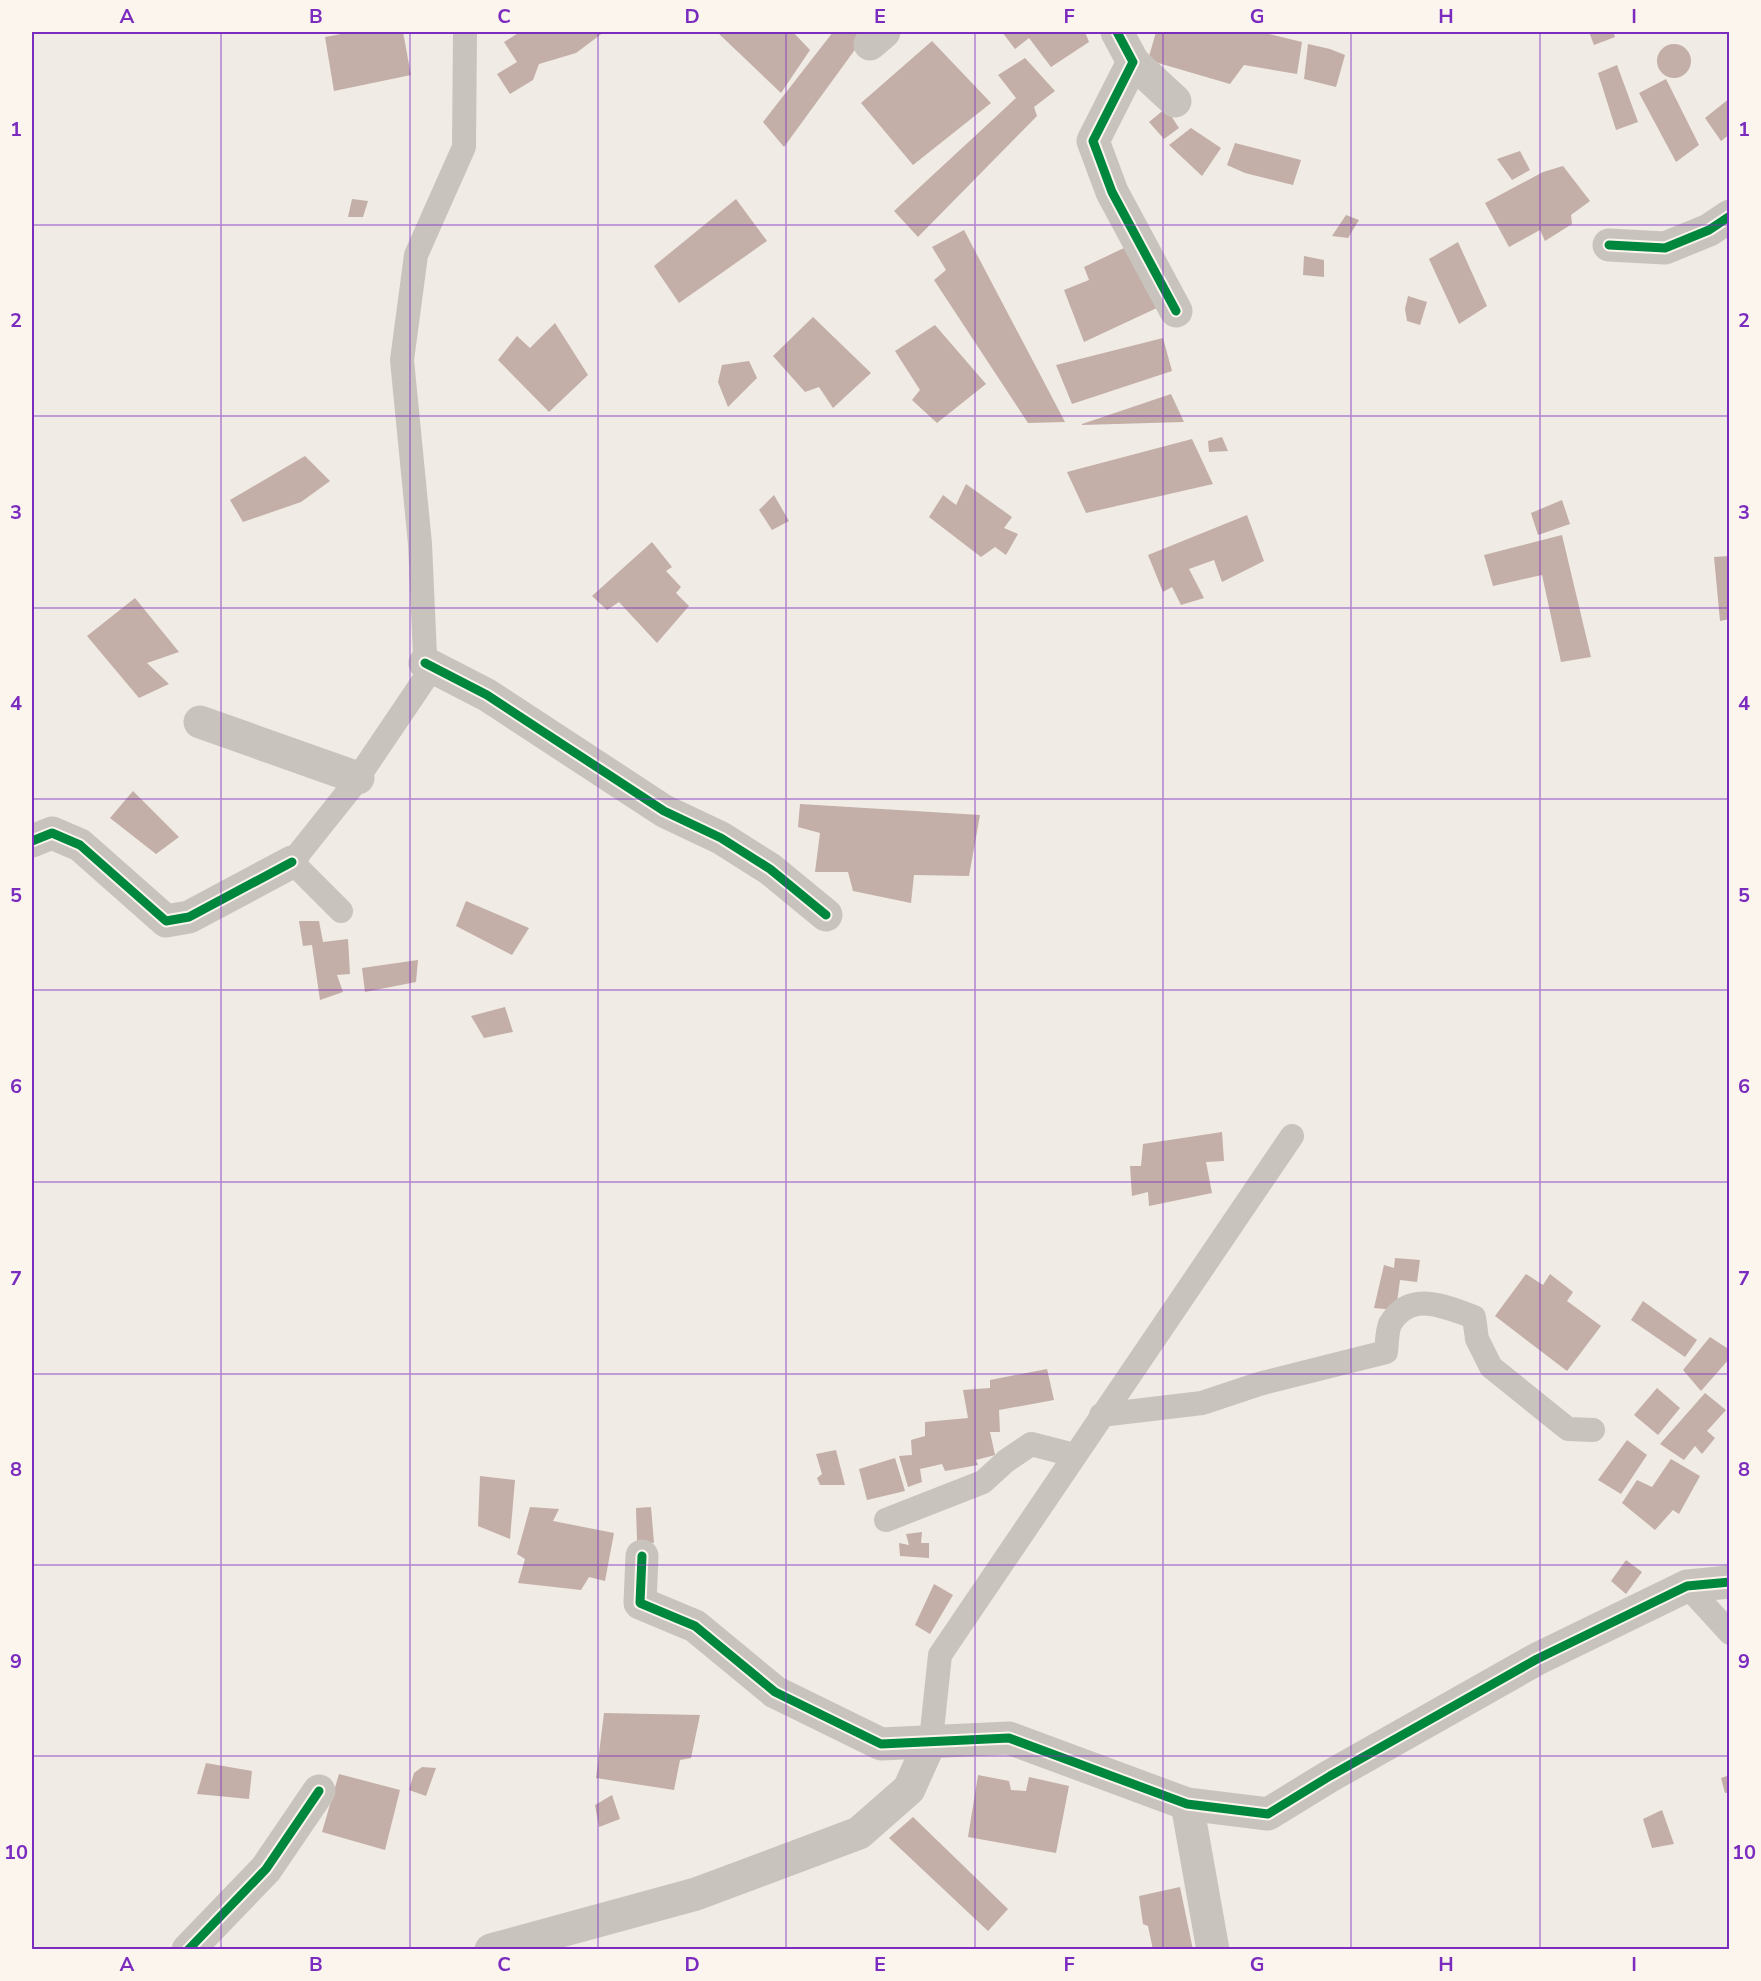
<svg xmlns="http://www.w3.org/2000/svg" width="1761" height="1981" font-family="'Nunito Sans',sans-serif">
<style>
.building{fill:#c3afa7}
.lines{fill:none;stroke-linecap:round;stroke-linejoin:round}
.lane{stroke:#c9c3be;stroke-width:24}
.street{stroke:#c9c3be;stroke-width:33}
.cycleway-casing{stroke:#fbf5ee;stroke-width:13}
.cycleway{stroke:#00873e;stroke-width:9}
.grid{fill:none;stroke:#7b2cbf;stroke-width:1.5;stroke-opacity:0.55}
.neatline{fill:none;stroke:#7b2cbf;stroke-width:2}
.grid-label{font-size:20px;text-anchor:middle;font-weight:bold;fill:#7b2cbf}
</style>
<rect width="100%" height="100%" fill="#f0ebe5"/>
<g class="building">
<polygon points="352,32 403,32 411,75 334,91 325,37"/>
<polygon points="520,32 604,32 576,53 539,64 533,80 510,94 497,74 517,62 504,42"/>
<polygon points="717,32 793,32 810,50 781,93"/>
<polygon points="833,32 854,32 862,40 784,147 763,122"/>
<polygon points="1002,32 1085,32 1089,42 1051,67 1029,38 1015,49"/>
<polygon points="1156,32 1261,32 1302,42 1297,74 1244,65 1230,84 1148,60"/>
<polygon points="1589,32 1613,32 1615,37 1594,45"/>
<polygon points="932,41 991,103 913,165 861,103"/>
<polygon points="1308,44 1330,49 1345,55 1336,87 1304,79"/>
<circle cx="1674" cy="61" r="17"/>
<polygon points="1025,58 1055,91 1034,107 1037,116 918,237 894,211 1016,98 998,75"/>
<polygon points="1617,65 1638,122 1616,130 1598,73"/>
<polygon points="1666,79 1699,145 1676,162 1639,93"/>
<polygon points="1730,98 1730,134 1721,141 1705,118"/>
<polygon points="1166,108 1179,128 1164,139 1149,122"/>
<polygon points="1191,128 1221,148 1202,176 1169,145"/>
<polygon points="1235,143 1301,160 1293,185 1245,173 1227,165"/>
<polygon points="1520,151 1530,170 1512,180 1497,159"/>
<polygon points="1563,166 1590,201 1571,215 1572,224 1545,241 1540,230 1509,247 1485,203 1543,172"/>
<polygon points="352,199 368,201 363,217 348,217"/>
<polygon points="736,199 767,241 679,303 654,266"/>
<polygon points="1346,215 1359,220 1348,238 1332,236"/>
<polygon points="964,230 1065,422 1028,423 934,280 946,270 932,247"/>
<polygon points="1458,242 1487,306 1459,324 1429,259"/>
<polygon points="1126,247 1159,307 1084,342 1064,290 1089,280 1084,267"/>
<polygon points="1304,256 1324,260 1324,277 1303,275"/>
<polygon points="1408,296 1427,302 1420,325 1407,321 1405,309"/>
<polygon points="813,317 871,373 833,408 819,387 805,392 773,356"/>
<polygon points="555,323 588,375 549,412 498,360 517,336 530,348"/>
<polygon points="935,325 986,384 937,423 912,400 920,390 895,351"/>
<polygon points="1163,338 1172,371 1072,404 1056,365"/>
<polygon points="749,361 757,378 728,407 718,382 722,365"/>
<polygon points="1171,394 1184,422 1082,425 1082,424"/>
<polygon points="1222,437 1228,451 1209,452 1208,441"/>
<polygon points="1192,439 1213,484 1086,513 1067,472"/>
<polygon points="305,456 330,481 301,502 243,522 230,500"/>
<polygon points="966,484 1012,517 1004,528 1018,534 1006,555 995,547 981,557 929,517 943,495 956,505"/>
<polygon points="774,495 789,521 772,530 759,510"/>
<polygon points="1562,500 1570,524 1538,535 1531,513"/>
<polygon points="1247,515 1264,561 1222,582 1214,560 1189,569 1204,598 1181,605 1172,587 1163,592 1148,555"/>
<polygon points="1562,535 1591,657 1561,662 1542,575 1493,586 1484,555"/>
<polygon points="652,542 672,567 666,571 681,587 676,593 689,606 657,643 619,602 607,610 592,596"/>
<polygon points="1730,556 1730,619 1720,621 1714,557"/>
<polygon points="135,598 179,652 147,663 169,684 139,698 87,636"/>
<polygon points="133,791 179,837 156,854 110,818"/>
<polygon points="800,804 980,815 969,876 914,875 911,903 853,891 848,872 815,872 820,833 798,827"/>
<polygon points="466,901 529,928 512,955 456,926"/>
<polygon points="299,921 319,921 323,942 348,939 350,974 337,975 343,992 320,1000 312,945 303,946"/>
<polygon points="418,960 416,982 365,992 362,968"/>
<polygon points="505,1007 513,1032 484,1038 471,1016"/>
<polygon points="1222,1132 1224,1161 1206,1162 1212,1193 1149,1206 1148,1192 1132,1196 1130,1166 1141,1166 1143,1144"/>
<polygon points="1395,1258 1420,1260 1417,1282 1400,1280 1396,1310 1374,1308 1384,1265 1394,1268"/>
<polygon points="1526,1274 1543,1285 1550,1274 1573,1292 1567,1301 1601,1326 1567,1371 1495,1316"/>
<polygon points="1643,1301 1697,1340 1685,1357 1631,1320"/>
<polygon points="1710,1337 1730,1350 1730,1358 1701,1391 1683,1370"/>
<polygon points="1047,1369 1054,1400 999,1410 1000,1432 990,1432 995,1455 976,1460 978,1465 945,1471 942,1464 920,1469 922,1482 908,1487 899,1456 912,1455 911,1440 925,1436 925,1422 968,1418 963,1390 990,1388 990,1380"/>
<polygon points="1657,1388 1680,1408 1658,1435 1634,1415"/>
<polygon points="1705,1393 1726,1410 1707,1431 1715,1438 1702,1454 1695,1446 1684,1460 1660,1444"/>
<polygon points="1627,1440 1647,1455 1621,1494 1598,1480"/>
<polygon points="836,1450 845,1485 820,1485 817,1478 822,1474 816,1454"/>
<polygon points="895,1458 905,1491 867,1500 859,1469"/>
<polygon points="1671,1459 1700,1476 1679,1514 1673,1510 1655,1530 1622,1503 1637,1480 1652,1487"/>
<polygon points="480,1476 515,1480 510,1539 478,1526"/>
<polygon points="530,1507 559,1509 553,1521 614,1533 605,1581 589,1577 581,1590 518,1583 525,1559 517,1554"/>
<polygon points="651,1507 654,1543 637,1541 636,1508"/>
<polygon points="922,1532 921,1543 929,1543 929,1558 900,1556 899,1543 909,1545 906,1534"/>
<polygon points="1626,1560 1642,1572 1626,1594 1611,1581"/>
<polygon points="934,1584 953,1595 930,1634 915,1625"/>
<polygon points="604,1713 700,1715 691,1758 680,1760 674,1790 596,1778"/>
<polygon points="206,1763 252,1771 249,1799 197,1794"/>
<polygon points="422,1767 436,1768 426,1796 409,1790 414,1773"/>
<polygon points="339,1774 400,1790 385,1850 322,1832"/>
<polygon points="978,1775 1009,1781 1011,1790 1026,1791 1029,1777 1069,1786 1056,1853 968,1837"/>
<polygon points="1730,1775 1730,1792 1725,1793 1721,1778"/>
<polygon points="612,1795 620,1819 599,1827 595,1805"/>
<polygon points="1662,1810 1674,1844 1652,1848 1643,1819"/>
<polygon points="913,1817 1008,1909 988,1931 889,1838"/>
<polygon points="1180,1887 1193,1950 1153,1950 1148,1926 1143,1924 1139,1896"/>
</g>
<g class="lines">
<g class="lane">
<polyline points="341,911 292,862 351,788 426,677 420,544 402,360 416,255 464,147 465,32"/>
<path d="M1101,1415L1202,1403L1259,1384L1386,1352C1387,1344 1387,1331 1390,1324C1410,1289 1445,1307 1474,1317L1477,1339L1491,1367L1568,1429L1593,1430"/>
<polyline points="886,1520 983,1482 1006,1461 1031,1444 1074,1455"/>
<polyline points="1687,1586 1730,1633"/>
<polyline points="931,1740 940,1655 1292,1136"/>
</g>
<g class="street">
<polyline points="1117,32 1133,62 1093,141 1112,192 1176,311"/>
<polyline points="870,44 884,32"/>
<polyline points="1133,62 1175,101"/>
<polyline points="1609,245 1665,248 1709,230 1730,216"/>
<polyline points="425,663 487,695 664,811 721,838 770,869 826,915"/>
<polyline points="200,722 358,778"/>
<polyline points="32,841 52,833 80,845 166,921 189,917 292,862"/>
<polyline points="642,1556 640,1603 695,1626 775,1692 881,1744 1009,1738 1187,1804 1268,1814 1330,1776 1537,1659 1687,1586 1730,1582"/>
<polyline points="1187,1804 1213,1950"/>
<polyline points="188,1950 266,1869 319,1791"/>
<polyline points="491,1950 696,1894 859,1833 909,1789 931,1740"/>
</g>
<defs>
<g id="cycleway">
<polyline points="1117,32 1133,62 1093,141 1112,192 1176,311"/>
<polyline points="1609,245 1665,248 1709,230 1730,216"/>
<polyline points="425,663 487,695 664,811 721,838 770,869 826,915"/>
<polyline points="32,841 52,833 80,845 166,921 189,917 292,862"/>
<polyline points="642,1556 640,1603 695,1626 775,1692 881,1744 1009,1738 1187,1804 1268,1814 1330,1776 1537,1659 1687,1586 1730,1582"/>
<polyline points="188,1950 266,1869 319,1791"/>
</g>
</defs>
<use href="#cycleway" class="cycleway-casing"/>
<use href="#cycleway" class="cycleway"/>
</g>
<path class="grid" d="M221,32V1950M410,32V1950M598,32V1950M786,32V1950M975,32V1950M1163,32V1950M1351,32V1950M1540,32V1950M32,225H1730M32,416H1730M32,608H1730M32,799H1730M32,990H1730M32,1182H1730M32,1374H1730M32,1565H1730M32,1756H1730"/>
<rect width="1761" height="1981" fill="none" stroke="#fbf5ee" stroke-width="66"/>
<rect x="33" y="33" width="1695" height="1915" class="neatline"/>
<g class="grid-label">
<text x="127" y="23">A</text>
<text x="316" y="23">B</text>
<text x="504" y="23">C</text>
<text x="692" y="23">D</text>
<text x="880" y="23">E</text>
<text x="1069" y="23">F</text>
<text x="1257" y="23">G</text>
<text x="1446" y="23">H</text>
<text x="1634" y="23">I</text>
<text x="16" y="136">1</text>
<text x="1744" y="136">1</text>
<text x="16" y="327">2</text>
<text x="1744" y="327">2</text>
<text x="16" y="519">3</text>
<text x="1744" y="519">3</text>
<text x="16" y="710">4</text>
<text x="1744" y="710">4</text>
<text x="16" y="902">5</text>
<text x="1744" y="902">5</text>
<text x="16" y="1093">6</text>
<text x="1744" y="1093">6</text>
<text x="16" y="1285">7</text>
<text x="1744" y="1285">7</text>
<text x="16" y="1476">8</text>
<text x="1744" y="1476">8</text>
<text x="16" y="1668">9</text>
<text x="1744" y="1668">9</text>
<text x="16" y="1859">10</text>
<text x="1744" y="1859">10</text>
<text x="127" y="1971">A</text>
<text x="316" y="1971">B</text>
<text x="504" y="1971">C</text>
<text x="692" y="1971">D</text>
<text x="880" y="1971">E</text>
<text x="1069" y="1971">F</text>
<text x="1257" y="1971">G</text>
<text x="1446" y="1971">H</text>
<text x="1634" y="1971">I</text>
</g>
</svg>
